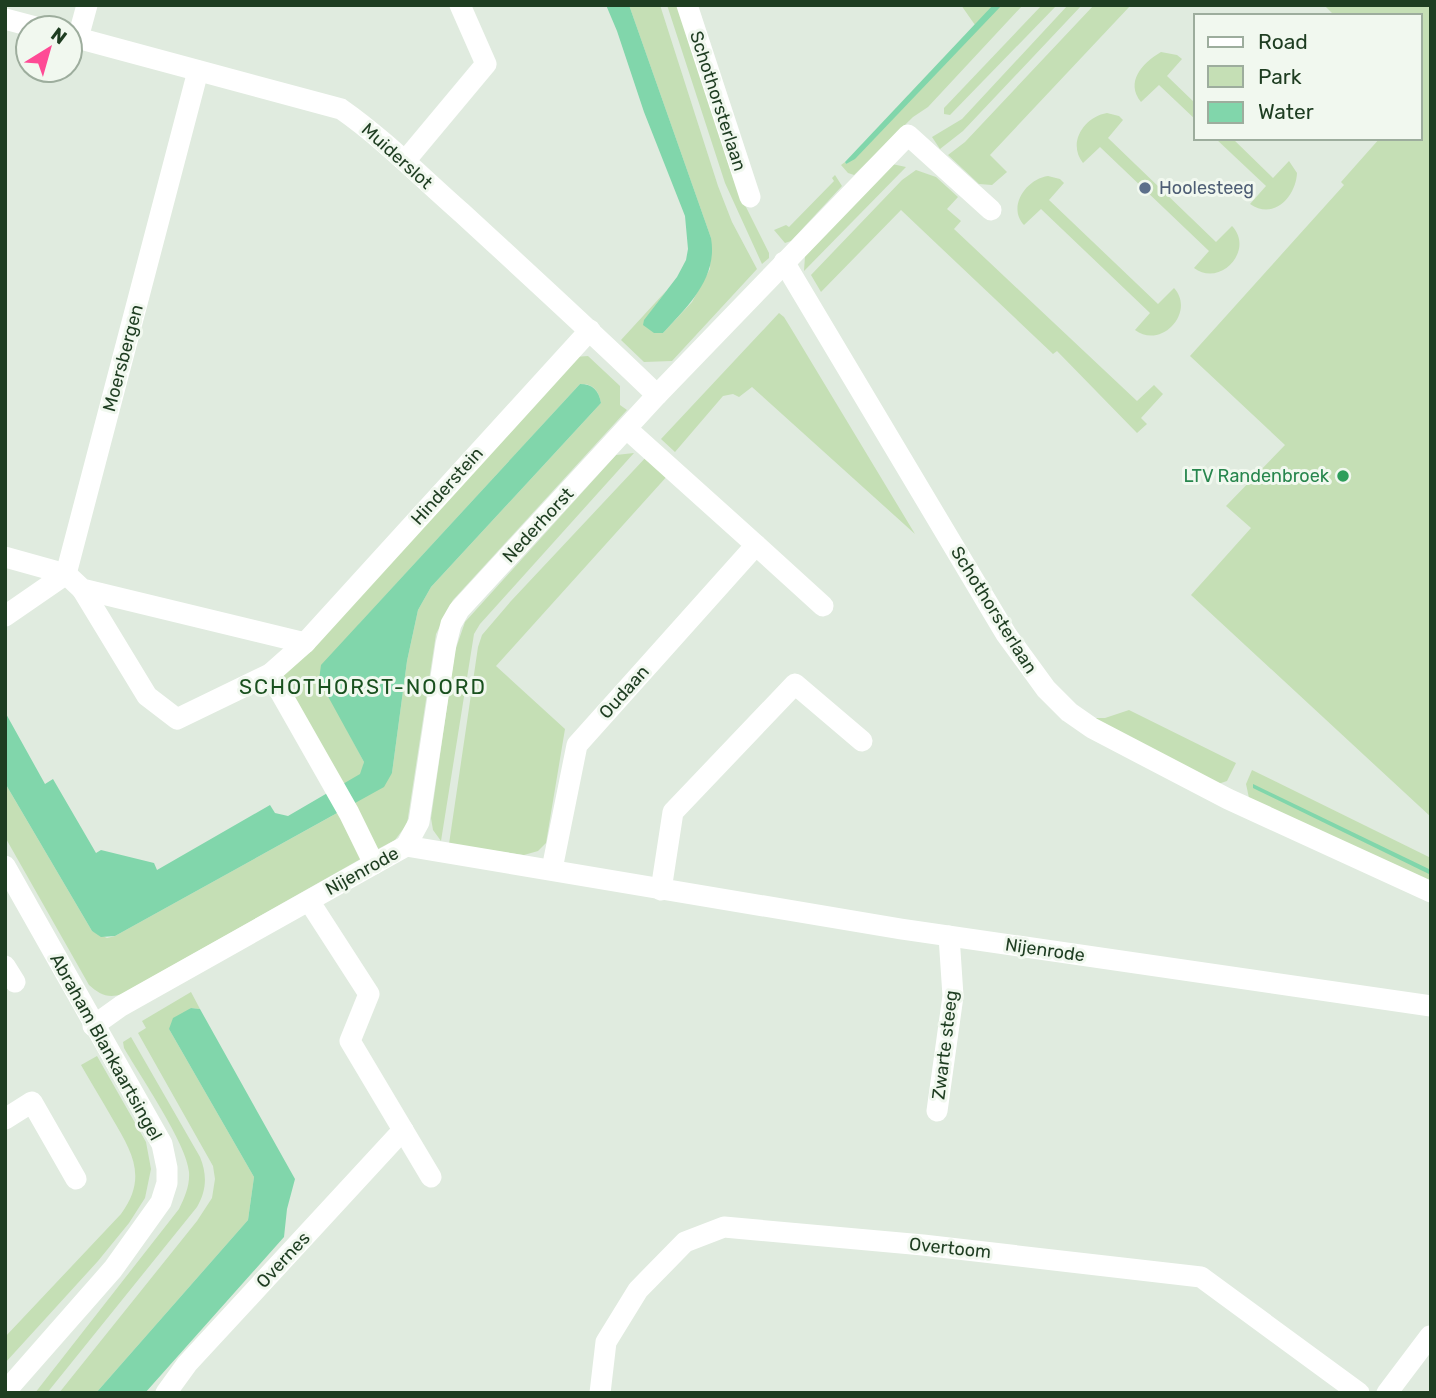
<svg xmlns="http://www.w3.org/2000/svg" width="1436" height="1398" font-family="Rubik,sans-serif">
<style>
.green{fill:#c5dfb5}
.water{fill:#81d6ab}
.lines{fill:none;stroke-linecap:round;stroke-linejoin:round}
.minor{stroke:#fff;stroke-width:21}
.service-dot{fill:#5c6f8a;stroke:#f1f8ef;stroke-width:2.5}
.leisure-dot{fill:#2e9e5b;stroke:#f1f8ef;stroke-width:2.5}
.labels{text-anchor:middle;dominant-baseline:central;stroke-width:6;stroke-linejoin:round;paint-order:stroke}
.street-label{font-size:18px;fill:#1e3d21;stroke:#f1f8ef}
.service-label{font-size:18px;fill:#4e5e75;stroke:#f1f8ef;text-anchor:start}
.leisure-label{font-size:18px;fill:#27864d;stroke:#f1f8ef;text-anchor:end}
.quarter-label{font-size:21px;letter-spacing:2px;fill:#19501e;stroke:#f1f8ef}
</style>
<rect width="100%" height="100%" fill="#e0ebdf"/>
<g class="green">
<polygon points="629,5 660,5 718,186 732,222 757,269 672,361 644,362 621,340 666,291 644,321 644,325 663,333 692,302 710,269 711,238"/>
<polygon points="667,5 677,5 741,197 769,253 769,258 762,264 725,183"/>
<polygon points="961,5 1023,5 928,107 913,117 854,175 848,173 841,165 845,162 846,164 975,25"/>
<polygon points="1042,5 1057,5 950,115 944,114 944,108"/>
<polygon points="1068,5 1082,5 963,131 940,149 932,137 962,119"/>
<polygon points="1094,5 1131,5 990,155 1007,172 992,185 979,184 948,155 965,142"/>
<polygon points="1324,5 1431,5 1431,817 1191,595 1251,528 1226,506 1285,445 1190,356 1344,185 1341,182 1380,138 1420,138 1420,16 1335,16"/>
<path d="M1161,52L1177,55L1182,59L1167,76L1196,104V120L1159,85L1141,102C1125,82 1142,63 1161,52Z"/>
<path d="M1107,113L1119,116L1123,120L1108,138L1216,242L1232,226C1255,250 1220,288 1194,268L1209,251L1100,147L1083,163C1067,143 1084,117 1107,113Z"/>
<path d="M1215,138H1232L1273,178L1289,161L1297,173C1296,196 1274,221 1250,204L1266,186Z"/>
<polygon points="892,164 906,167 804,271 805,256"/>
<polygon points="916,170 936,177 958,197 947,209 961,221 954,229 1137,401 1154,385 1163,394 1141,418 1147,424 1137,433 1057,351 1053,354 901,210 821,292 811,275 902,180"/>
<polygon points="835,175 842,186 791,241 785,243 774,230 786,225 789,227 834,181 832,178"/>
<path d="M1048,176L1060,179L1064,183L1049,200L1158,304L1174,288C1196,312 1161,350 1135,330L1150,313L1041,209L1024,225C1007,207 1026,179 1048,176Z"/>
<polygon points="779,313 784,317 792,330 915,534 752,387 739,397 733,394 723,396 675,452 661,439"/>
<path d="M588,356L620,386V405L627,410L453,600L436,634L407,824L395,840L376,850L351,805L392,773L407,661L418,610L431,587L601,403C599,391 593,383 580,384L359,624L347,730L364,762L361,774L341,787L283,675L575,357Z"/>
<polygon points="634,453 480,624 474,634 441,841 433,830 431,818 455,651 465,622 616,455"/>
<polygon points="648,455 669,474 496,666 565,729 546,843 538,851 524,855 449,844 478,647 482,635 511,601"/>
<polygon points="1129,710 1236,763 1227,781 1218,784 1094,718 1105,718"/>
<polygon points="1252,770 1431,858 1431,885 1249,798 1246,784"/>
<path d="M5,783L92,931L107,938L115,936L339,812L364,857L122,994C108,999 99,994 89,985L5,837Z"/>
<polygon points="191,992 200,1009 191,1008 169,1029 254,1177 248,1220 96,1393 59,1393 197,1221 212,1198 215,1179 213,1166 138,1033 146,1028 142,1021"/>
<path d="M131,1037L200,1157C207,1174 207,1190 197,1207L47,1393H35L179,1209C185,1197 190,1185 189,1172C187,1144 140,1076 124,1048L123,1042Z"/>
<path d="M97,1056L146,1142L151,1169L145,1198L129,1223L98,1261L5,1363V1337L121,1214C148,1177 132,1152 112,1118C102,1100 91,1083 81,1065Z"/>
</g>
<g class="water">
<path d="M606,5H629L711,238C718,278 688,306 663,333H654L643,325L644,320L677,277L686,260L688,249L685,216L644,112L617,31Z"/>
<polygon points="993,5 1002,5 855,159 846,164 845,162"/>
<path d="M580,384C593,384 599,391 601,403L431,587L418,610L407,661L392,773L384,787L115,936L101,937L92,931L5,783V712L45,784L53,779L96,853L101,850L154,863L157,870L270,805L275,813L288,816L360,774L364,762L319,680L321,665Z"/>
<polygon points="1253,784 1431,870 1431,875 1259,791 1253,788"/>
<polygon points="191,1008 200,1009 295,1179 287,1209 284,1237 145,1393 96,1393 248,1220 254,1177 169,1029 173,1018"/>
</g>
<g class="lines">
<g class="minor">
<polyline points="687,5 750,197"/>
<polyline points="5,19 39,28"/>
<path d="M70,36L341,109C384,139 422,178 462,213C527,273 593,333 657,395"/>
<polyline points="78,38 87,5"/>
<polyline points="405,161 486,64 460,5"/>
<polyline points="784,262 1006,634 1046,689 1069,712 1092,728 1228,799 1431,892"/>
<polyline points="756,545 823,606"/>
<polyline points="5,557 66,574 82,589 305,643 590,330"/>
<polyline points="82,589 147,696 177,719 270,674 305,643"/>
<polyline points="5,616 66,574 198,71"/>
<polyline points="270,674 349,813 374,864"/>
<polyline points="406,846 419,822 446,644 451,624 459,610 657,395 908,135 991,210"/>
<polyline points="5,866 162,1144 167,1168 167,1183 161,1202 113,1269 5,1392"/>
<polyline points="552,869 577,745 756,545 627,429"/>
<polyline points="661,890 673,812 795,684 862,741"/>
<polyline points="309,901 369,994 350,1041 431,1177"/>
<polyline points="5,966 15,982"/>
<polyline points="93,1026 121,1006 406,846 901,929 1431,1006"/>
<polyline points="937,1111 953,996 949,936"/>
<polyline points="5,1119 32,1102 76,1179"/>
<polyline points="166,1393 187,1364 403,1130"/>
<polyline points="600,1393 606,1342 638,1290 685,1242 724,1227 923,1245 1201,1277 1359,1393"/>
<polyline points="1387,1393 1430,1336"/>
</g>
</g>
<circle class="service-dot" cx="1145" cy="188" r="7"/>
<circle class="leisure-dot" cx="1343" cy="476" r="7"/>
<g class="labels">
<g class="street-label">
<text transform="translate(718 101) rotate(72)">Schothorsterlaan</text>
<text transform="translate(397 156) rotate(42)">Muiderslot</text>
<text transform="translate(123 358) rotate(-75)">Moersbergen</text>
<text transform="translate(447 486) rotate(-48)">Hinderstein</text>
<text transform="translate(538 525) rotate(-47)">Nederhorst</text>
<text transform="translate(994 610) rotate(58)">Schothorsterlaan</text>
<text transform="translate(624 692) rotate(-48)">Oudaan</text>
<text transform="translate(362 871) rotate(-29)">Nijenrode</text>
<text transform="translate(1045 950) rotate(8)">Nijenrode</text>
<text transform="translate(945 1045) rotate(-83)">Zwarte steeg</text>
<text transform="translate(106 1047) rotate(61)">Abraham Blankaartsingel</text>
<text transform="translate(950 1248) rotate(6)">Overtoom</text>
<text transform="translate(283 1260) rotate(-47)">Overnes</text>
</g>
<g class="service-label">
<text x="1159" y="188">Hoolesteeg</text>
</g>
<g class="leisure-label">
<text x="1329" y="476">LTV Randenbroek</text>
</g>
<g class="quarter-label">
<text x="363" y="686">SCHOTHORST-NOORD</text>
</g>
</g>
<rect width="1436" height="1398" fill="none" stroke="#1e3d21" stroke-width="14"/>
<rect x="1194" y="14" width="228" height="126" fill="#f1f8ef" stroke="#9dad9d" stroke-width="2"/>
<rect x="1208" y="37" width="35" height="10" fill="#ffffff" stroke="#9dad9d" stroke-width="2"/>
<text x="1258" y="49" font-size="21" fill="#1e3d21">Road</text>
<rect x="1208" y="66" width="35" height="21" fill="#c5dfb5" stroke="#9dad9d" stroke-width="2"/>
<text x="1258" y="84" font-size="21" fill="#1e3d21">Park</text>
<rect x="1208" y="102" width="35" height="21" fill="#81d6ab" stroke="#9dad9d" stroke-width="2"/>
<text x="1258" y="119" font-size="21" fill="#1e3d21">Water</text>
<g transform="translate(49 49) rotate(37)"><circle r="33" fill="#f1f8ef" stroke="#9dad9d" stroke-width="2"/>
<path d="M0-5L12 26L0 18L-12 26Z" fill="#fe4a95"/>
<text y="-10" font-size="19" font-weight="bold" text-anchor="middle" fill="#1e3d21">N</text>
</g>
</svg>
